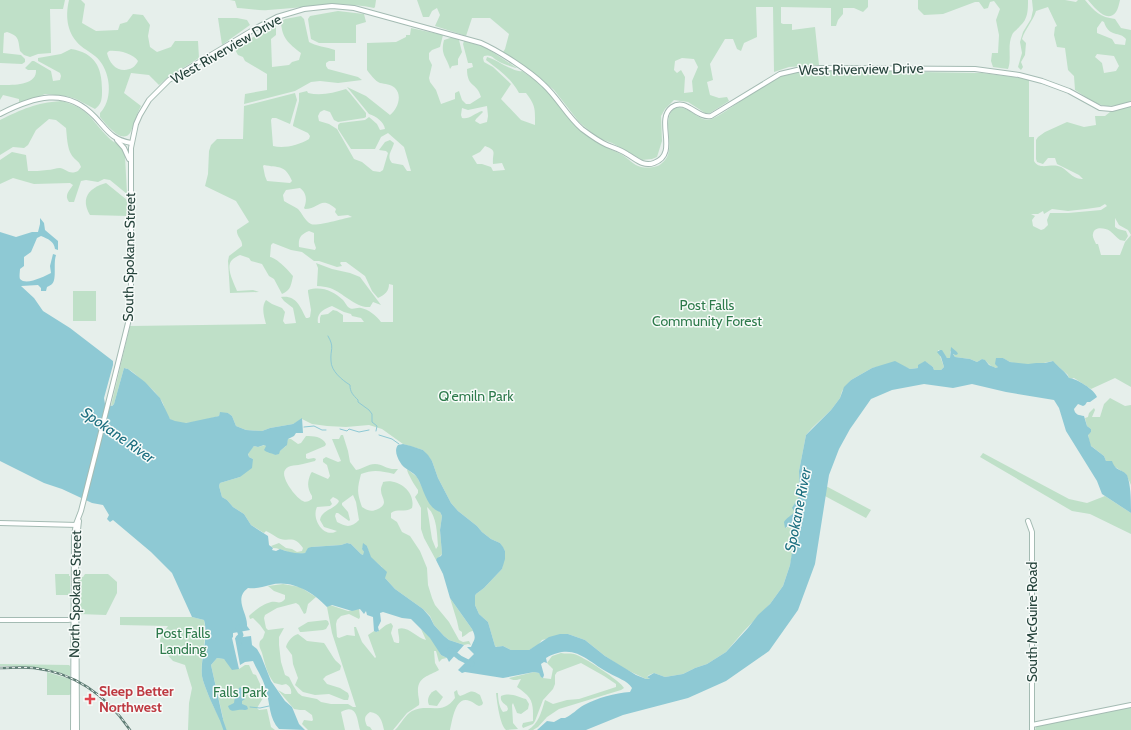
<svg xmlns="http://www.w3.org/2000/svg" width="1131" height="730" font-family="Cabin,sans-serif">
<style>
.green{fill:#bfe0c8;fill-rule:evenodd}
.water{fill:#8ec9d4}
.lines{fill:none;stroke-linecap:round;stroke-linejoin:round}
.stream{stroke:#8ec9d4;stroke-width:1}
.canal{stroke:#8ec9d4;stroke-width:3}
.river{stroke:#8ec9d4;stroke-width:5}
.secondary-casing{stroke:#a4bbb3;stroke-width:6}
.secondary{stroke:#fff;stroke-width:4}
.rail-casing{stroke:#5f7d75;stroke-width:2.5}
.rail{stroke:#f7fbf9;stroke-width:1;stroke-dasharray:3;stroke-linecap:butt}
.health-dot{fill:#e0444e;stroke:#f7fbf9;stroke-width:1.5}
.labels{text-anchor:middle;dominant-baseline:central;stroke-width:3;stroke-linejoin:round;paint-order:stroke}
.street-label{font-size:14px;fill:#24423a;stroke:#f7fbf9}
.park-label{font-size:14px;fill:#2d7a4b;stroke:#f7fbf9}
.health-label{font-size:14px;font-weight:bold;fill:#be3a42;stroke:#f7fbf9;text-anchor:start}
.water-label{font-size:15px;font-style:italic;fill:#1c6f80;stroke:#f7fbf9}
</style>
<rect width="100%" height="100%" fill="#e6efeb"/>
<g class="green">
<path d="M0,0H65L63,9H50L51,53L38,54L30,57L24,55L20,51C18,39 19,36 7,32L4,33L3,53L21,55L25,59V62L22,64L0,63Z"/>
<path d="M69,0H81L85,4L82,23L96,31L118,30L120,24L127,22L133,14L143,15L150,25L148,36L150,47L157,52L171,47L175,41H198L199,58L167,78L159,85L149,75L131,73L124,93L141,106C136,115 134,126 130,133C122,145 105,123 100,117V113C112,101 111,78 102,64C97,55 88,52 81,46C67,34 65,17 69,0ZM109,51C117,50 133,53 138,61C134,71 120,73 113,65C110,62 108,57 107,53Z"/>
<path d="M230,0H376L375,7L374,8C335,0 306,8 268,10C258,11 247,8 237,8L235,1Z"/>
<path d="M417,0H868V7L863,12L854,8H843V14L838,20L836,26H831V8L781,7V23L783,24H792V30L815,27L819,65L789,67L774,72L773,7H756L757,37L744,43L741,51L737,49L733,39H725L710,64L713,80L707,82L710,95L719,98L727,97L729,101L710,113H705L688,102L674,100L665,109L661,116L662,141L657,157L652,159L642,160L612,143L598,138L579,122L554,90L542,80L503,52L505,49L509,34L490,18H472L466,36L435,26L440,15L437,8L432,11L429,17H423ZM682,58L694,59L698,67L692,81L693,92L684,93L685,77L681,70L677,73L674,70L675,61Z"/>
<path d="M918,0H1028C1028,10 1028,19 1020,26C1018,29 1013,32 1012,35C1007,46 1012,59 1008,69L993,67L991,61L992,53H998L999,35L996,20L1000,9L994,1L990,2L988,8L984,9L979,2H975L943,14L924,15L918,9Z"/>
<path d="M1032,0H1065L1076,2L1078,0H1085C1095,12 1100,17 1115,19L1121,28L1131,30V101C1102,111 1099,105 1075,90L1074,76L1068,70L1065,48L1057,47L1054,35L1055,27L1057,26L1048,7L1036,11C1033,21 1025,29 1022,39L1026,43L1025,55L1021,62L1023,67L1021,70L1018,67L1022,53L1020,42L1023,32L1031,19L1033,10ZM1102,21L1104,22C1109,38 1120,31 1126,39L1125,45L1115,44L1112,39L1097,33V28ZM1097,54L1114,56L1119,66L1116,71L1104,73L1102,63L1095,57Z"/>
<path d="M1088,0H1120C1119,4 1118,9 1116,12C1107,24 1094,7 1088,0Z"/>
<polygon points="338,11 364,14 366,22 356,25 356,43 319,43 311,39 308,19 310,16"/>
<path d="M301,16L304,19L309,42C315,46 327,47 335,50V61H329L326,63V66L328,69L358,77L362,80L338,83L320,81L311,82L295,91L244,104L245,94L267,90V74L245,61L243,57L238,55L234,48L276,24V35L271,39L272,67L289,65L292,62L299,60L301,53C288,43 282,38 281,22L285,19Z"/>
<polygon points="218,18 237,18 247,20 250,25 222,45"/>
<path d="M411,28L443,35L440,47L432,50L429,53V59L432,65L429,78L430,82L436,90L441,104L455,99V93L459,91L462,100L466,104H470L481,97C477,82 467,88 467,69L473,67L472,63H468L463,44L464,41L485,47L517,68C512,67 503,64 498,61C493,58 491,54 484,56L483,58L484,62L493,67L511,84L501,99L521,120L535,125C535,109 536,106 526,93H519C510,77 500,71 486,60L487,57C496,59 514,73 522,71C532,78 542,85 550,94C558,103 564,114 573,123C583,133 597,143 610,149C613,151 617,152 621,154C628,158 633,165 641,167C648,168 657,168 662,163C676,152 665,131 669,117C675,96 693,115 703,119C706,120 709,120 712,119C739,106 763,78 793,73C801,71 809,72 818,71L819,70L901,71L902,70H917L918,72L982,73L1029,79V137H1034V161C1039,170 1049,164 1058,166C1067,168 1072,180 1083,179L1079,175L1057,164L1055,158H1048L1043,164L1037,162L1036,159V140L1038,137L1045,132L1067,122L1084,127L1096,125L1095,116H1105L1110,112L1131,106V387L1115,378L1091,389L1074,378L1069,379L1068,375L1052,361C1039,365 1014,367 1003,358L997,368C989,367 988,361 982,359L977,362L970,359L955,357L953,353L950,351V358H947L940,350H938L944,367L941,370H934L933,367L926,362L922,363L918,368L910,369L896,363L872,368L851,380L842,391L840,398L831,410L812,428L806,435L799,471L800,495L794,509L795,512L790,517L786,528L793,522H795L796,524L795,541L790,565L783,586L770,604L743,632L726,652L707,664L695,668L683,674L665,677L654,673L649,675L647,677L650,679H646L625,669L605,656L585,640L568,634L542,640L538,645L529,650H511L503,646L497,647L495,646L488,622L479,614L475,605V596L476,594L484,588L502,569L505,551L500,543L491,539L482,532L477,526L458,511L451,503L438,478L432,461L423,450L403,444L382,429L369,425L346,427L327,426L312,424L302,419L293,424L270,428L262,431L246,430L236,426L232,416L228,413H220L219,416C207,419 181,428 170,419C165,415 165,405 161,400C156,392 148,385 141,380C136,375 131,369 124,368L114,404L111,406L130,326L266,324C264,317 261,307 266,300L272,304L282,308L285,312L283,321L285,324L296,323L293,308L284,301L281,297C296,295 300,306 306,318H308L310,317L311,310L308,292V290C322,286 333,291 343,300C345,302 346,305 348,307C353,311 356,307 361,308C368,309 377,316 381,322H393V285L389,284C389,291 385,295 378,298L372,291L365,276L346,262H341L340,263L342,266L337,267L319,261H314L302,252L291,250L273,243L271,245L270,257C277,258 289,271 293,276C291,285 291,290 282,294L274,279L269,276L262,264L251,261L249,258L240,255C237,256 234,258 232,260C225,267 234,283 237,291L253,290L259,292L230,293L228,261L229,256L242,246C243,240 236,236 237,230L249,222L236,201L205,186L208,174L209,151L211,145L217,139H243L244,106L295,93L297,100L290,124L276,118H272L271,120L273,146C284,149 299,145 309,139L310,136L308,133L293,126V125L299,101V93L307,91L308,93C321,96 333,93 346,89L349,92L366,113V117L364,118L338,122L334,120L330,112L324,110L320,112L318,116L319,121L329,124L337,129L354,159L362,162L373,171L380,172L383,170L388,153L386,151L379,150L385,142L390,140L394,143C392,151 386,156 392,163L403,165L407,171H411L404,147L388,133L381,137L375,149H351L338,129V125L340,123L365,120L369,117L377,124L380,130L385,129C384,122 376,116 369,114L347,87L366,96L390,115C397,110 403,96 395,88C391,84 385,84 380,83C375,81 370,74 367,70V43L396,42L406,37V35H410ZM487,106L488,116L487,122L480,124L475,121L476,119L483,112L482,111C475,113 469,120 462,118L461,115L462,108L468,110ZM485,146C498,151 492,152 493,164L502,163L505,170L493,171L491,167L482,164H477L472,156L480,152ZM264,165C278,168 285,164 292,181L290,183L267,181L265,176L263,166ZM300,188C307,193 307,201 304,208L305,209C320,209 320,195 336,209L335,212L338,216L348,215L352,217C344,218 316,227 311,224C305,221 302,213 298,209C294,206 288,204 284,201L283,195L286,190ZM1105,204L1107,206L1101,210L1068,213H1050L1047,220L1048,225L1044,229L1041,230L1033,226L1032,220L1035,216L1031,214H1038L1043,211L1044,214L1052,209L1068,211L1086,209L1100,207ZM1115,218L1119,225L1128,230L1131,235L1125,242L1120,255H1101L1098,244H1096C1095,241 1092,237 1093,234C1094,226 1105,228 1110,231C1114,234 1117,238 1120,240L1125,241L1128,236L1126,231L1118,229L1115,227ZM309,231L314,233V242L316,248L315,250L299,247C298,238 301,234 309,231ZM332,306L344,312L351,314L352,316L361,318L364,322H343V315L337,311L333,310L328,314L321,315L320,318V323H318C316,313 324,309 332,306Z"/>
<path d="M453,37L459,40L462,52L458,59V65L452,66L450,69C447,57 440,55 444,40Z"/>
<path d="M71,49C95,53 102,67 102,90C102,98 102,104 95,109L76,99L66,96L45,94L33,99L15,105L19,102V99L3,95L0,100V85C12,85 37,86 36,70H28L25,68L32,61H34L51,71L53,81L60,80L61,76L60,73L38,61V58L61,54Z"/>
<path d="M61,101C89,108 90,119 109,138C116,145 122,144 125,156L127,194L110,180L104,179L98,182L86,180L81,181L74,202H69C64,195 69,191 73,185L70,183L34,184L13,178L0,184V160L12,152L26,155L28,171C34,171 41,171 47,170C52,170 56,168 60,168C68,170 69,175 78,171L81,167C79,160 74,160 71,154C67,147 67,136 66,128L56,120L49,119L36,130L28,145L24,148L13,147L0,155V120C23,109 35,103 61,101Z"/>
<path d="M106,183L127,200L128,216L90,215C80,198 89,188 106,183Z"/>
<path d="M316,263L332,269L350,273L360,277L381,305L373,302L370,307C355,308 344,293 330,288C326,287 322,286 317,286L318,268Z"/>
<rect x="73" y="291" width="23" height="30"/>
<polygon points="1110,398 1125,406 1131,405 1131,485 1126,474 1106,461 1104,456 1090,445 1088,434 1091,432 1091,429 1087,426 1085,418 1088,417 1089,413 1094,408 1095,410 1092,417 1100,417 1104,404"/>
<path d="M341,435H343L348,451L350,462L356,470C362,469 368,464 375,464C383,464 386,470 398,469L394,474C382,471 373,469 361,474C357,489 357,493 362,507C368,511 372,512 378,509C390,503 380,497 381,489C381,486 383,484 383,482C398,478 416,492 412,508C405,513 397,508 391,513V518L397,522L402,532L410,536L420,551L427,568L428,585L432,598L435,605L449,622L459,640L463,642L469,641L471,645L468,644L464,645L449,640L444,636L434,625L430,616L423,609L395,589L385,578L382,567L370,557L367,546H363L362,548L365,554L363,555L361,554L351,544L347,543L341,545L311,547L305,553C299,554 292,554 286,551C281,550 278,548 273,548L271,546L279,543L286,548L292,549L297,552L302,551L303,548C293,534 290,543 278,538C274,536 271,533 266,531L264,533L251,525L244,514L233,507L227,500L222,497L219,486L220,483L240,477L253,459L249,457L248,453L254,446L258,447L265,445L275,455L286,446L288,439H291L298,444L301,443L306,436C313,436 322,436 326,444L325,446L306,454V458L308,459L314,458L316,459L315,461C311,462 307,463 303,464C297,466 289,464 285,470C280,477 296,498 303,501C306,503 309,501 312,499V496C307,488 307,482 311,473L312,472L328,479L330,476L327,465L323,462V459L326,457L338,462L341,461L332,439H339ZM353,495L356,502L359,520C351,528 346,527 337,522L335,516L336,513H338L349,521L350,520L348,512L342,505V503ZM333,497L337,499L339,501C335,510 322,509 320,520L324,527L337,531C324,539 311,519 317,507L330,506L332,504L330,500Z"/>
<polygon points="983,453 1069,499 1087,503 1105,496 1131,513 1131,534 1090,514 1072,511 980,457"/>
<path d="M407,469L417,477L431,505L440,512L442,516L440,530L442,554L436,560L424,538L421,529V508L415,497L418,493V490C415,486 407,473 407,469ZM427,507C437,515 437,534 438,546L436,549L432,539Z"/>
<polygon points="824,485 871,510 866,518 823,495"/>
<polygon points="55,574 69,574 69,576 70,576 70,595 56,595"/>
<polygon points="85,574 108,574 117,582 117,593 106,615 79,614 79,577 83,577"/>
<path d="M283,584L300,587L316,597L308,604L306,613L304,614L299,605L296,603L277,608L265,615L264,618L266,628L268,630L284,628L279,637V645L281,662L285,675L289,677L293,685L298,693L302,696L317,699L321,702L331,704H348L353,707H356L332,633L327,607L330,605L348,611L359,609L360,617L359,619L349,614L341,616L337,620L336,624L337,637L339,638L347,635L355,636L354,627H356L362,642L375,658L376,657L368,635L374,631L377,632L386,625L391,623L393,626L391,633L394,642L397,643H399C400,638 398,634 398,629C407,625 417,638 426,640L421,629L433,640L441,655L447,658L442,659L439,662L436,651H434L435,663L439,670C429,676 417,677 418,692C418,697 420,701 419,705L407,713L393,730H384C382,721 380,713 370,712C364,716 364,719 367,726L370,727L372,730H360C357,719 357,703 341,712L345,730H308L302,724L304,720L312,721L313,720L312,715L305,710H300L294,709L278,690L285,694H291C292,690 290,686 286,684L282,685L274,683C267,674 265,664 262,653C261,649 258,647 260,641L263,638L265,632L260,625L253,618L250,619L249,616C254,611 263,604 271,602C277,601 280,605 285,599V595L274,591L268,586Z"/>
<path d="M450,598L472,629L473,631C469,631 467,635 462,637V632L459,630L457,621Z"/>
<path d="M120,617H192L204,620C208,638 200,658 202,676C204,687 215,710 220,719L223,718L211,665L217,658L224,659L239,669L245,665H249L253,674L256,675L261,686L263,695V698L257,708L259,710L267,709L271,727L275,730H188L189,703L192,688L185,665L173,661L161,648L160,640L163,633L168,626L120,625Z"/>
<polygon points="326,620 328,621 329,624 326,629 323,630 302,632 300,632 298,628 308,622"/>
<path d="M298,634L307,641L324,643C327,647 334,659 336,661C338,663 340,664 341,666L340,670L326,676L323,679L327,684L340,688L348,693L349,696L348,700H344L329,694L315,695L303,692L295,685L298,678L293,664L292,655L286,647C287,642 293,635 298,634Z"/>
<path d="M561,653C565,654 570,653 574,654C581,655 622,682 624,688L621,690L559,709L547,717L538,727L533,730H528C539,723 541,713 545,700L553,704L567,700L579,699L616,687V684L604,676L581,663L557,672L555,675V684L553,689L543,700L535,721L533,724L523,728L522,726L523,723L533,721C533,711 534,702 527,695C524,692 521,690 517,687L521,679C516,680 513,681 509,678L534,672L539,673L543,678L551,679L553,669L547,663L552,656Z"/>
<path d="M0,664L69,665L70,666V676C47,668 25,666 0,666Z"/>
<polygon points="47,672 73,680 72,694 69,695 47,695"/>
<path d="M436,690L443,697L437,706L429,705C426,699 430,692 436,690Z"/>
<path d="M457,690L458,694L460,696C470,693 470,688 480,695L483,703L482,705L479,706C476,705 473,702 470,701C455,694 452,722 450,730H395C401,724 405,715 412,711C429,703 442,716 455,698L454,692Z"/>
<path d="M496,693H498C498,699 499,707 503,712L507,711L508,709L507,706C503,703 500,701 501,696C511,692 518,697 526,699L529,704L528,709L521,714L517,713L513,703L512,705L513,723L518,729L506,730C500,725 497,702 496,693Z"/>
<polygon points="1131,706 1131,730 1035,730 1037,725"/>
</g>
<g class="water">
<path d="M40,218L44,223L45,230L58,241V250L55,249C54,241 48,239 41,236L37,238L31,252L24,257V266L20,269C20,271 19,277 20,279C26,286 45,276 51,273L50,266L53,254L56,255C53,264 57,279 52,284C51,285 49,286 47,287L46,291H41V288L38,285L21,286L34,298L43,311L70,328L113,361V365L104,398L105,404L112,406L114,404L124,368L128,369L145,382L160,398L170,419L175,421L186,423L219,416L220,412L228,413L232,416L236,426L246,430L262,431L270,428L293,424L302,418L303,433H296L294,436L288,439L287,445L280,451L279,454L275,455C272,453 267,453 264,450L266,446L264,445L258,447L254,446L248,454L249,457L253,459L252,468L240,477L220,483L219,486L222,497L227,500L233,507L244,514L251,525L268,536L269,545L273,548L272,550L276,551L280,549C288,552 296,554 305,553L308,548L311,547L341,545L347,543L351,544L361,554L363,555L364,552L362,549L363,543L367,546L371,557L387,572L385,578L395,589L423,609L430,617L434,625L444,636L449,640L464,645L449,662L447,658L441,655L430,638L411,619L402,618L383,612L380,613L381,621L378,627L379,631L376,632L374,631L373,617L367,615L366,611L364,614L360,609L352,611L332,605L327,607C313,592 291,579 270,585C263,587 256,589 248,588C233,599 248,613 247,626L250,630L233,633V637L232,638L239,669L232,670L224,659L217,658L211,665L223,719L220,720C215,710 204,687 202,676C200,658 209,638 204,620L192,617L172,573L151,552L113,520L110,522L107,519L109,515L103,505L92,503L62,489L44,483L0,461V232L16,237L32,232H38L40,224Z"/>
<path d="M951,347L957,352L958,354L956,355L953,354L955,357L970,359L977,362L982,359L985,360L989,365L996,368L998,367L995,364L996,358H1003L1010,362L1028,364L1036,363H1045L1053,361C1058,367 1066,372 1069,378C1076,378 1095,390 1097,397L1090,402H1087L1085,405L1083,406L1078,404L1074,409C1075,415 1079,415 1084,416L1087,426L1091,429V432L1088,435L1091,446L1104,456L1106,461H1112C1116,472 1121,468 1127,475C1131,485 1131,502 1131,513L1102,494L1097,481L1066,431L1059,408L1054,400L1006,392L972,384L953,388L924,384L892,390L871,399L850,429L839,449L829,475L815,564L798,610L769,651L726,681L688,698L623,715L586,730H537L547,721L554,722L561,718H565C572,715 577,709 584,705C597,698 615,693 630,692L632,688C627,680 617,678 609,673C586,661 575,642 546,658L547,663L544,662L541,664L544,675L543,678L541,677L539,673L534,672L503,678L465,672L462,673L458,670L474,654L467,647H471C474,639 477,639 472,629L450,598L443,574L436,560L437,558L441,556L442,554L440,530L442,516L440,512C427,508 424,490 418,479C414,471 404,470 400,462C397,457 394,450 398,445L403,444L411,446L423,450L428,455L432,461L438,478L451,503L458,511L477,526L482,532L491,539L500,543L503,547L505,551V559L502,569L484,588L476,594L475,596V605L479,614L488,622L495,646L496,647L503,646L511,650H529L549,637L560,634H568L585,640L605,656L636,675L646,679H650L647,677L654,673L665,677L683,674L695,668L707,664L726,652L748,628L758,615L770,604L783,586L790,565L796,527V524L793,522L785,528L784,522C787,517 791,516 795,512L792,508L800,495L799,471L806,435L831,410L840,398L844,387L851,380L872,368L895,361L910,369L918,368V365L925,361L933,367L934,370H941L944,367L941,357L937,352L940,350H942L947,358H950Z"/>
<path d="M251,636L252,645L257,649L261,656L271,681L285,701L292,707L299,724L305,730L279,729C269,719 270,703 266,690C264,680 257,670 253,661L245,662L240,665L235,638Z"/>
<path d="M240,687L243,690L245,699L242,701V704L247,706L248,709C244,711 243,709 238,710C233,711 230,712 228,706L234,703L235,696L234,691L238,690Z"/>
</g>
<g class="lines">
<g class="stream">
<path d="M328,336C335,348 330,349 331,361C331,371 342,380 350,385C350,392 353,395 358,400V402L369,410L372,414V422L377,426L376,431"/>
<polyline points="304,427 314,426 322,430 326,430"/>
<polyline points="340,429 347,431 349,429 359,432 369,430"/>
<polyline points="379,435 392,439 399,444"/>
<polyline points="250,707 260,708 269,706"/>
</g>
<polyline class="canal" points="220,716 225,730"/>
<g class="river">
<polyline points="238,627 241,635 238,638 239,643"/>
<polyline points="450,650 460,658 472,664"/>
</g>
<defs>
<g id="secondary">
<path d="M0,114C33,97 66,86 95,117C108,131 111,139 131,143"/>
<polyline points="117,140 124,148 129,159"/>
<polyline points="1028,521 1032,532 1032,730"/>
<polyline points="0,523 78,525"/>
<polyline points="0,620 68,620 75,619"/>
<polyline points="1032,725 1131,705"/>
<path d="M73,730L74,535L76,524L81,511L99,440L128,323L131,285V148L136,124L140,115L149,100L169,80L258,27L277,17L304,9L332,6L354,8L481,43C499,51 530,71 544,85C558,98 567,116 582,129C590,135 598,141 607,145C614,148 621,150 627,154C636,159 643,167 654,163C680,154 654,120 672,107C686,97 697,119 711,116L780,74L797,70L821,68L975,69L1019,75L1042,81L1069,91L1100,108L1112,109L1131,104"/>
<polyline points="77,730 76,547 79,521"/>
</g>
</defs>
<use href="#secondary" class="secondary-casing"/>
<use href="#secondary" class="secondary"/>
<defs>
<path id="rail" d="M0,668C11,668 23,667 34,668C75,673 107,696 130,730"/>
</defs>
<use href="#rail" class="rail-casing"/>
<use href="#rail" class="rail"/>
</g>
<path class="health-dot" d="M88 693h4v4h4v4h-4v4h-4v-4h-4v-4h4z"/>
<g class="labels">
<g class="street-label">
<text transform="translate(226 49) rotate(-30)">West Riverview Drive</text>
<text transform="translate(861 69) rotate(-1)">West Riverview Drive</text>
<text transform="translate(129 257) rotate(-89)">South Spokane Street</text>
<text transform="translate(75 594) rotate(-89)">North Spokane Street</text>
<text transform="translate(1032 622) rotate(-90)">South McGuire Road</text>
</g>
<g class="park-label">
<text x="707" y="305">Post Falls<tspan x="707" dy="16">Community Forest</tspan></text>
<text x="476" y="396">Q'emiln Park</text>
<text x="183" y="633">Post Falls<tspan x="183" dy="16">Landing</tspan></text>
<text x="240" y="692">Falls Park</text>
</g>
<g class="health-label">
<text x="99" y="691">Sleep Better<tspan x="99" dy="16">Northwest</tspan></text>
</g>
<g class="water-label">
<text transform="translate(118 435) rotate(35)">Spokane River</text>
<text transform="translate(798 510) rotate(-79)">Spokane River</text>
</g>
</g>
</svg>
